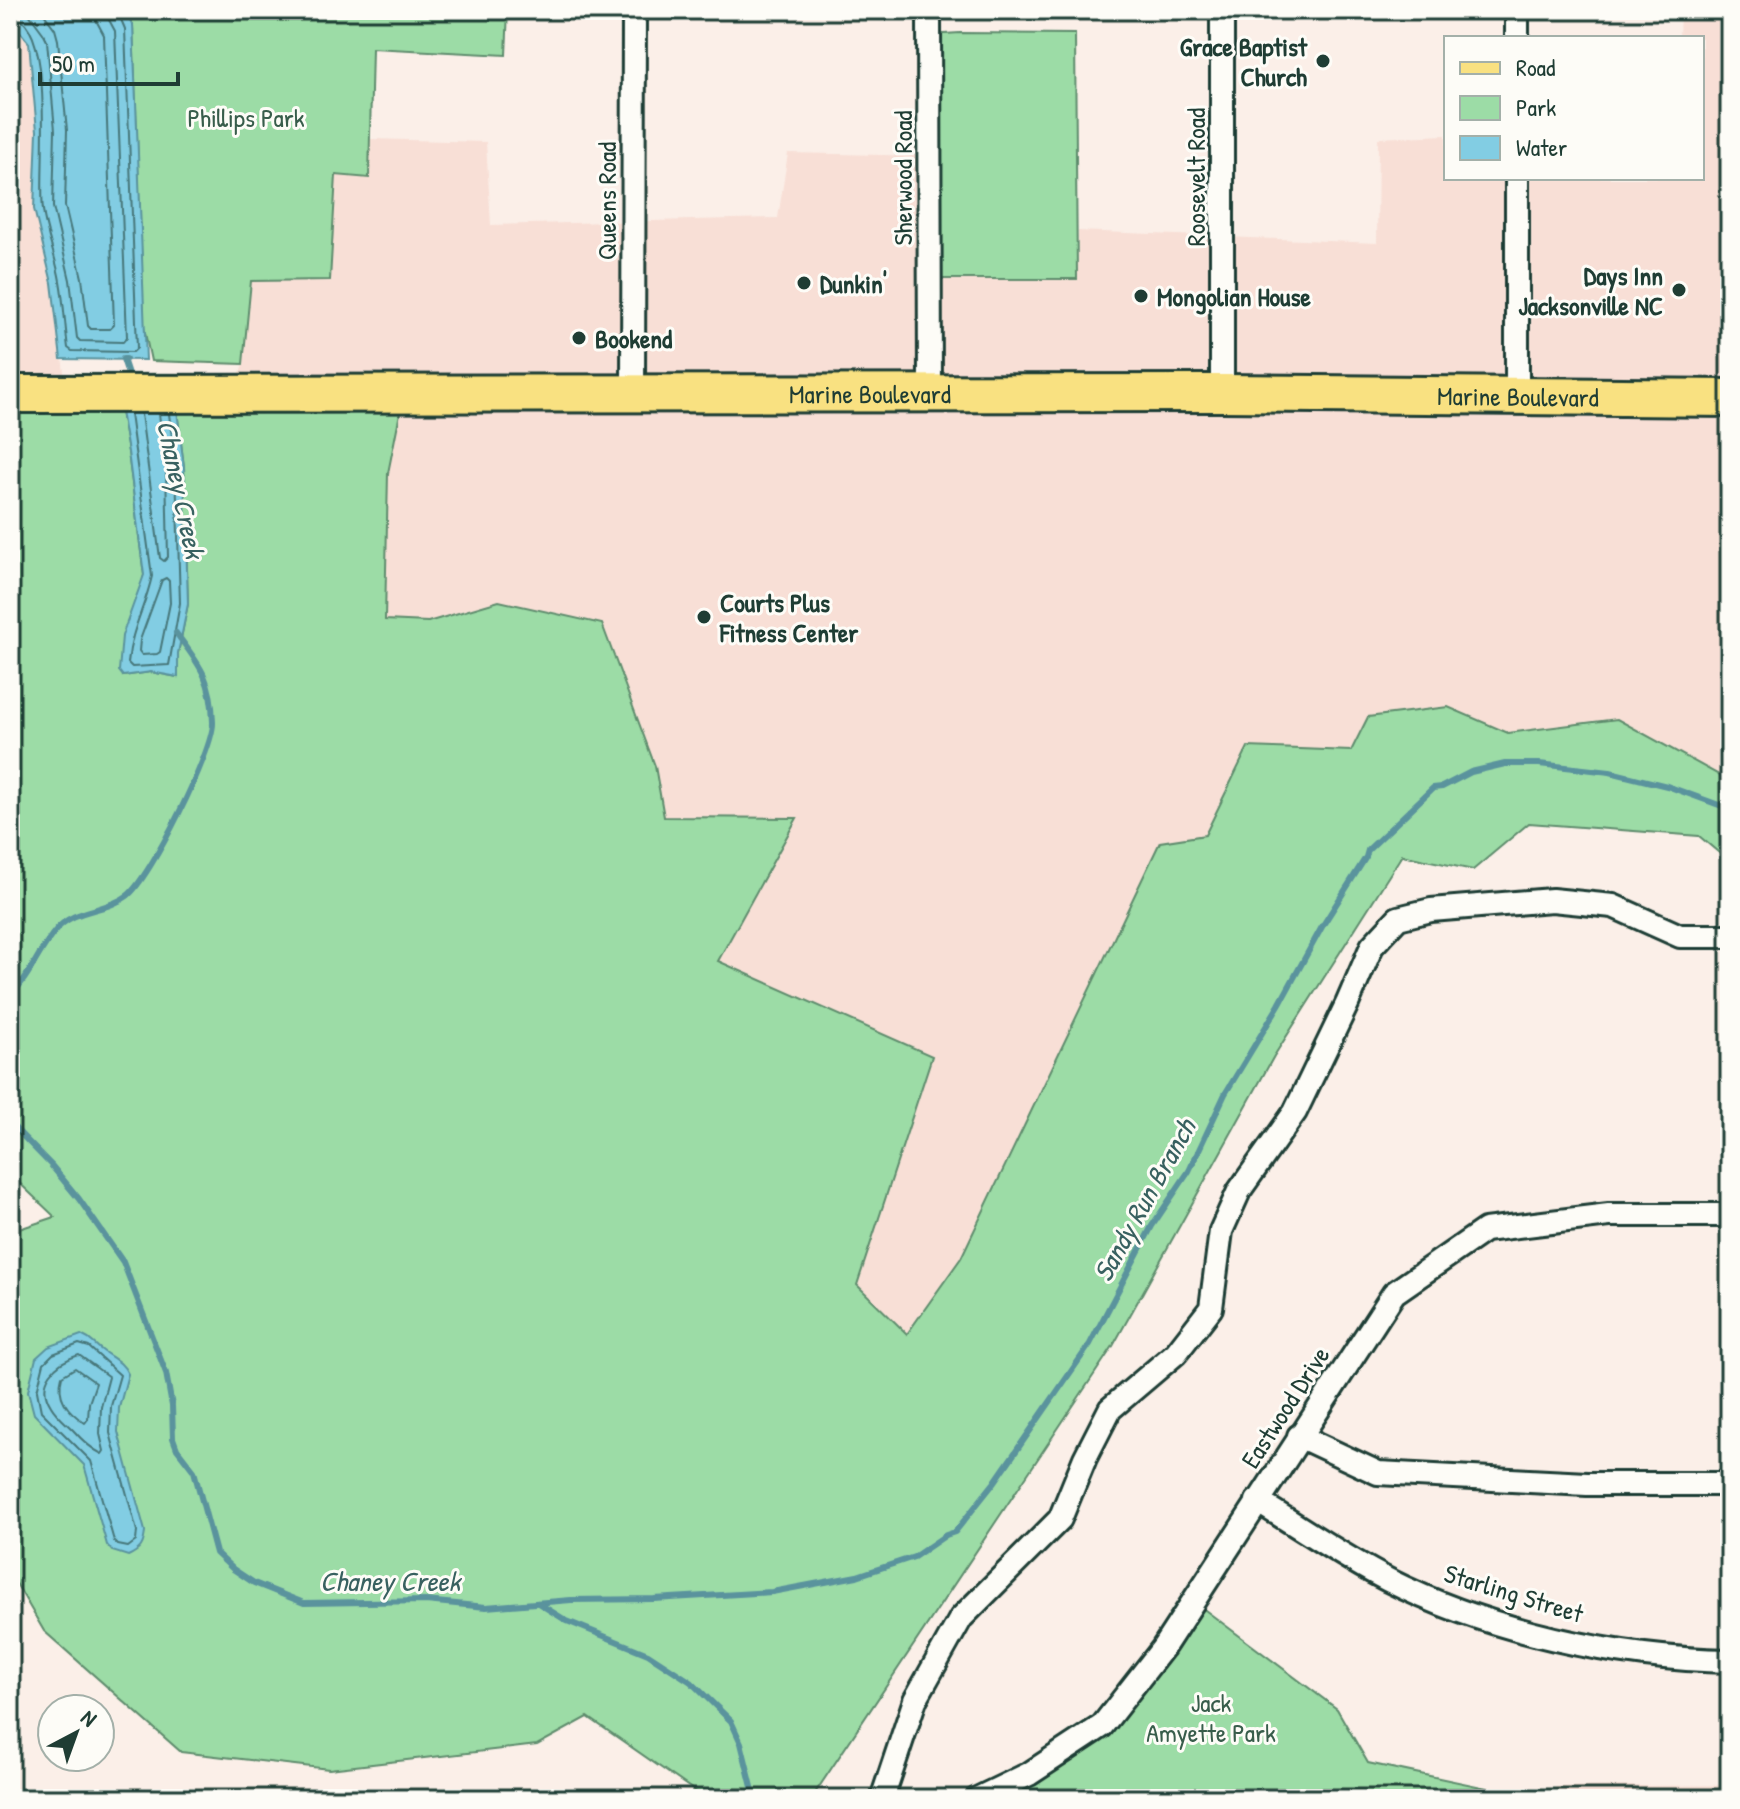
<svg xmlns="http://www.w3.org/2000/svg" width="1740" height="1809" font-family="'Patrick Hand',sans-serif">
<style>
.built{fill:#f8dfd6}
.green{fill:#9cdca6;stroke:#5e8c6d;stroke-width:2}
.water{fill:#82cde3;stroke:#5a939d;stroke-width:2}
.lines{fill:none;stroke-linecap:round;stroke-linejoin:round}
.shore{stroke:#47777a;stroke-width:2}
.stream{stroke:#5a939d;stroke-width:6}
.minor-casing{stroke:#1f3d34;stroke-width:28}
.primary-casing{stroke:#1f3d34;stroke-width:42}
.minor{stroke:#fdfcf7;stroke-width:22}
.primary{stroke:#f9e181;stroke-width:36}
.poi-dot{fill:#1f3d34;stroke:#fdfcf7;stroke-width:3}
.labels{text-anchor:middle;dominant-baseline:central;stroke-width:6;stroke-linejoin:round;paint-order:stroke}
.poi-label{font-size:26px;font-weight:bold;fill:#1f3d34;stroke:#fdfcf7;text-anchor:start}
.park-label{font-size:26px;fill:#385d4b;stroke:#fdfcf7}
.street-label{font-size:26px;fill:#1f3d34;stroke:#fdfcf7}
.water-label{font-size:28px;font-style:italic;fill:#386160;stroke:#fdfcf7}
</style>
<rect width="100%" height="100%" fill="#fbefe8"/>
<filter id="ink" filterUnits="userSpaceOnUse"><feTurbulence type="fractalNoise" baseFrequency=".0125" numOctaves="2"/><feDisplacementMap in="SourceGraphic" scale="16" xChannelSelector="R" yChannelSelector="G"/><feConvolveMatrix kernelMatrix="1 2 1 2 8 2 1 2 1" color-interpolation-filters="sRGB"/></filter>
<g filter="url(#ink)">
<g class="built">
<polygon points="1680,10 1730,10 1730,781 1617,719 1508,733 1448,707 1351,751 1248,747 1205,835 1160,842 961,1258 907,1334 272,1085 385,620 388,473 404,394 232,394 243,364 251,281 330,280 336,174 369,178 370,139 486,142 491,225 778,218 788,153 930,156 1077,279 1078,231 1377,243 1378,138 1446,135 1446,178 1702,178 1702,38 1679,38"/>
<polygon points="10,19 29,43 37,131 34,209 52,283 67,394 10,394"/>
<polygon points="1730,1785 1730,1799 1550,1799 1556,1787"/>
</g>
<g class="green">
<polygon points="124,10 508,10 506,55 372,48 369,178 336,175 330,280 251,281 243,364 151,361 144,328 133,25"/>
<polygon points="960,33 1075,34 1077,279 931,279 929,35"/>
<polygon points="404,393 388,473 385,620 428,622 499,601 602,624 655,766 664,817 797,818 718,961 932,1056 857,1285 907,1334 961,1258 1160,842 1205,835 1248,747 1351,751 1368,717 1448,707 1508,733 1617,719 1730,781 1730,862 1699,836 1529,823 1473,870 1402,855 1274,1056 1113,1346 811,1799 694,1799 696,1792 588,1717 537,1745 329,1769 181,1752 44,1631 10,1573 10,1232 55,1217 10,1174 10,394 118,394 128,452 144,575 123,676 151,672 177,677 178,653 188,604 184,467 175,394"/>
<polygon points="1193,1601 1337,1709 1368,1763 1539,1799 977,1799 1102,1726"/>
</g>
<g class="water">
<polygon points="10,10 124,10 133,25 146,360 61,359 52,283 34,209 37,131 29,43 10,19"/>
<polygon points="118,394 175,394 184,467 188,604 178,653 178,677 151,672 123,676 119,671 122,636 144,575 128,452"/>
<path d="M81,1335C93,1340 93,1344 103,1351C113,1359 122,1361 128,1374L119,1408L118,1432L145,1531C144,1545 141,1550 128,1556L112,1551L107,1545L84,1465L34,1414L28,1391L36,1358L48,1347Z"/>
</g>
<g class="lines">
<g class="shore">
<polyline points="26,10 43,33 47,41 55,130 53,207 70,280 77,338 80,341 123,342 127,337 115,31 108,18 107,10"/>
<polyline points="41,10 55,29 58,40 67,130 65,206 82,278 88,326 91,329 110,329 114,325 104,35 97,22 95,10"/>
<path d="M10,15C58,20 38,175 43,210C46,234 56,257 60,281C64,303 65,326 68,348L72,351L133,352L137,348L125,29L117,10"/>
<path d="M130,414L152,576C145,608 131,629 128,663L132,667L169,665L180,603L176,468L169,414"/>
<polyline points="141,414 160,558 164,561 168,557 166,468 159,414"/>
<polygon points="166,578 169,581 170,603 160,652 157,654 142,655 139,651 140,640 162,580"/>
<polygon points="79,1344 89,1347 120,1375 111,1406 110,1433 137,1531 136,1541 128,1547 118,1545 114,1541 91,1461 41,1411 37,1391 44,1363 53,1354"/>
<path d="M79,1355L109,1377L101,1407L100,1434L104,1451L102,1454C91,1449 81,1439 73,1430C66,1423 56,1415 51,1406C35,1381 56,1362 79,1355Z"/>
<path d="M75,1368L96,1383L89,1403L88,1419L85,1423C67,1411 56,1397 62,1376Z"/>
</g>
<g class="stream">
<polyline points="126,359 123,359 131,383"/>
<path d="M10,996C30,977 38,951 56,930C74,908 106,912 127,896C150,879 214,750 213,722C212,679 200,665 176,633"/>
<polyline points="10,1123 51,1165 79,1199 123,1262 166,1373 172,1406 173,1438 177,1449 194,1471 216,1553 233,1569 254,1583 304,1603 426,1601 486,1607 571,1600 654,1599 772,1592 857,1576 914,1557 946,1535 955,1532 994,1483 1090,1344 1152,1226 1189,1171 1225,1094 1279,1005 1323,925 1366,857 1368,850 1433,788 1442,787 1471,772 1505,764 1539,764 1610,772 1667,786 1730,809"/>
<polyline points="538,1603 567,1621 648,1654 691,1682 731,1721 741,1743 755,1799"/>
</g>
<defs>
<g id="minor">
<polyline points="929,10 930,394"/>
<polyline points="1222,10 1222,393"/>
<polyline points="1517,10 1517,38"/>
<polyline points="1517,178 1517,396"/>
<polyline points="633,393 634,10"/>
<polyline points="1299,1436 1378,1473 1587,1484 1730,1484"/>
<path d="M1257,1501C1300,1527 1343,1557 1388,1580C1489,1631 1617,1659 1730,1661"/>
<polyline points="882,1799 915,1700 961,1618 1060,1519 1085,1458 1110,1409 1176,1353 1211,1308 1221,1231 1239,1191 1295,1112 1347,1004 1372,946 1398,918 1431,910 1552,900 1613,906 1680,936 1730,936"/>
<polyline points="977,1799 1029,1774 1102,1726 1163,1648 1394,1293 1485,1230 1609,1215 1730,1215"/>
</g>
<g id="primary">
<path id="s1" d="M10,394L1222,393L1730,398"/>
</g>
</defs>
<use href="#minor" class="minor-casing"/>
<use href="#primary" class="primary-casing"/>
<use href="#minor" class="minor"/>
<use href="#primary" class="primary"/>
</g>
</g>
<g class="poi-dot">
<circle cx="1323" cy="61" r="8"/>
<circle cx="804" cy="283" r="8"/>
<circle cx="1679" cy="290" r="8"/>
<circle cx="1141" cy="296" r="8"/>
<circle cx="579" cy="338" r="8"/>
<circle cx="704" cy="617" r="8"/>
</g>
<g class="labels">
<g class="poi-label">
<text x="1307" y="46" text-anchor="end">Grace Baptist<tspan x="1307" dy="30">Church</tspan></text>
<text x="1663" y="275" text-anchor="end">Days Inn<tspan x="1663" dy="30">Jacksonville NC</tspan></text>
<text x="820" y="283">Dunkin'</text>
<text x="1157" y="296">Mongolian House</text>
<text x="595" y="338">Bookend</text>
<text x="720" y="602">Courts Plus<tspan x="720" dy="30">Fitness Center</tspan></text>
</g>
<g class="park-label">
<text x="246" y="117">Phillips Park</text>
<text x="1211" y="1702">Jack<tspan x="1211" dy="30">Amyette Park</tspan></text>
</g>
<g class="street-label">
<text transform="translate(1195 177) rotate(-90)">Roosevelt Road</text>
<text transform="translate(902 178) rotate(-90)">Sherwood Road</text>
<text transform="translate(606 201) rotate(-90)">Queens Road</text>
<text stroke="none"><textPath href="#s1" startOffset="860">Marine Boulevard</textPath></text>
<text stroke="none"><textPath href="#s1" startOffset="1508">Marine Boulevard</textPath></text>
<text transform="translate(1285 1407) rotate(-57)">Eastwood Drive</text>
<text transform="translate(1514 1593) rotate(17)">Starling Street</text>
</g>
<g class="water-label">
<text transform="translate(181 489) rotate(78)">Chaney Creek</text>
<text transform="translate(1144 1200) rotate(-61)">Sandy Run Branch</text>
<text x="390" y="1581">Chaney Creek</text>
</g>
</g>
<rect width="1740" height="1809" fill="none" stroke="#fdfcf7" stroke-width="40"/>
<rect x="20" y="20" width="1700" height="1769" fill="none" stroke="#1f3d34" stroke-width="3" filter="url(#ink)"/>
<rect x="1444" y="36" width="260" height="144" fill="#fdfcf7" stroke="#a4b0a9" stroke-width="2"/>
<rect x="1460" y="62" width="40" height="12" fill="#f9e181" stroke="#a4b0a9" stroke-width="2"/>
<text x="1516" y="76" font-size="24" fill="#1f3d34">Road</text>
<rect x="1460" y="96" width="40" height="24" fill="#9cdca6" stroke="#a4b0a9" stroke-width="2"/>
<text x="1516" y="116" font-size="24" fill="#1f3d34">Park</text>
<rect x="1460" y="136" width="40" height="24" fill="#82cde3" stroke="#a4b0a9" stroke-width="2"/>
<text x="1516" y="156" font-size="24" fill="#1f3d34">Water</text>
<g transform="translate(76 1733) rotate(41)"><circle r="38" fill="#fdfcf7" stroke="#a4b0a9" stroke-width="2"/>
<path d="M0-6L14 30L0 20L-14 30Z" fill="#1f3d34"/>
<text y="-12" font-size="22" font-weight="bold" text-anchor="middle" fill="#1f3d34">N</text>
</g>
<path d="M40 72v12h138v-12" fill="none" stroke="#1f3d34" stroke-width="4"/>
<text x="52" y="72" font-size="24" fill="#1f3d34" stroke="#fdfcf7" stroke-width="6" paint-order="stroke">50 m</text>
</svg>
